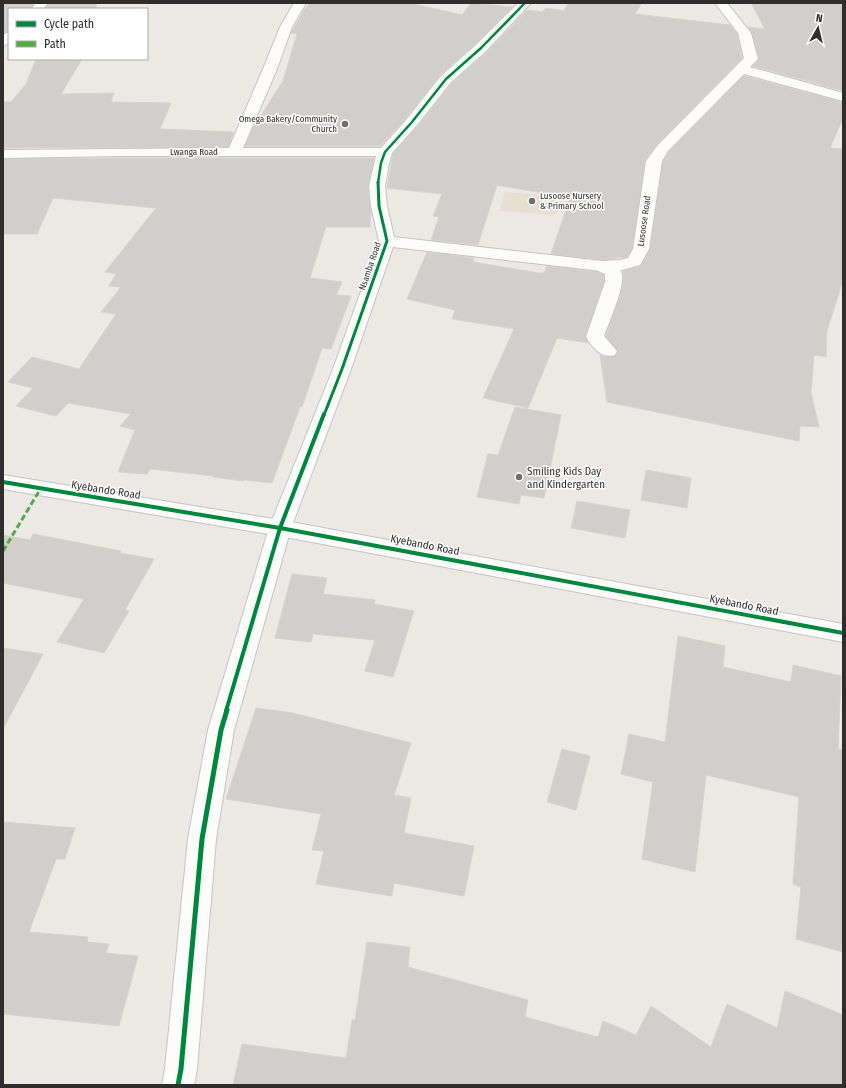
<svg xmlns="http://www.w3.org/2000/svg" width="846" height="1088" font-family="'Fira Sans Condensed',sans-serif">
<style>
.education{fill:#e6e0d3}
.building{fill:#d1cecb;stroke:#d7d4d0}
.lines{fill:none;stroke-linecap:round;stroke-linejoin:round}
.street-casing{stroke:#c5c4c5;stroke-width:2}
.secondary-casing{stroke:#c5c4c5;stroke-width:2}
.street{fill:#fcfcfb;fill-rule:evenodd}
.secondary{fill:#fcfcfb;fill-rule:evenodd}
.quiet{stroke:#54ab44;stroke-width:3;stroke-dasharray:6 3;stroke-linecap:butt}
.cycleway-far3-casing{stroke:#fff;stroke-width:4}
.cycleway-far2-casing{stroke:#fff;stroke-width:5}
.cycleway-far1-casing{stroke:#fff;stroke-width:6}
.cycleway-casing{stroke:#fff;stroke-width:8}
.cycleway-far3{stroke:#00873e;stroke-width:2.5}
.cycleway-far2{stroke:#00873e;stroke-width:3}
.cycleway-far1{stroke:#00873e;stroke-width:4}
.cycleway{stroke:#00873e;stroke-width:5}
.poi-dot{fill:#706f6e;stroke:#fff;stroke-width:1.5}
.labels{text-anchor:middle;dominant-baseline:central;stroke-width:3;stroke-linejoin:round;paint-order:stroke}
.far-poi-label{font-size:9px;fill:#2e2e2e;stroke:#fff;text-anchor:end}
.far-street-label{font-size:9px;fill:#2e2e2e;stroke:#fff}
.poi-label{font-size:11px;fill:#2e2e2e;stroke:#fff;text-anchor:start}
.street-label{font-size:11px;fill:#2e2e2e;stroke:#fff}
</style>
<rect width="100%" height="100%" fill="#ece8e4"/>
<polygon class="education" points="504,192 559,196 563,205 556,215 500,211"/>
<g class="building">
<polygon points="3,3 34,3 30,9 9,9 9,31 3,33"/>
<polygon points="49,3 97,3 95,9 45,9"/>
<polygon points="310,3 410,3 462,15 471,3 512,7 475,44 440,75 406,118 380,146 245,146 252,130 283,81 297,34 291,33 304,10"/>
<polygon points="568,3 642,3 635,14 730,25 737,34 742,58 657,144 645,160 632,249 627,257 602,260 551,254 570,198 497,185 478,245 431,240 439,217 433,216 442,194 387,188 393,154 418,126 452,83 487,52 527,10 542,12 546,8 564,11"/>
<polygon points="751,3 843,3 843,91 753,66 759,59 752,33 748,27 765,29"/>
<polygon points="36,59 82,59 61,94 114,93 111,102 171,103 160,129 234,132 228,147 3,148 3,102 11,102 26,84"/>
<polygon points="744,76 843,102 843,118 830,148 843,149 843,280 827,331 826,357 814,355 811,393 819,427 800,426 799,441 607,402 600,355 605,357 615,356 618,352 606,336 621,293 624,277 623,271 641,266 650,250 663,162 669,152"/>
<polygon points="120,158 374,158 368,186 371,212 370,227 326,227 310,278 342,282 336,295 351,296 331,349 322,348 302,407 300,407 272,483 244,480 243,481 213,477 214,476 150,469 147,474 118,472 135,430 120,426 131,414 68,403 56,416 16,406 33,388 8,382 32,357 79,369 116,314 101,312 121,287 109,286 116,274 105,272 156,208 53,198 37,234 3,234 3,159"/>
<polygon points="427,252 474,258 473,262 539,273 544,273 547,266 597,272 604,275 604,282 585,337 588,343 557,338 528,408 483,398 514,329 452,319 455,310 407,299"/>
<polygon points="515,407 561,415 544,498 521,495 519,504 477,497 488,454 498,455"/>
<polygon points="646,470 691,478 687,508 641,500"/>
<polygon points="577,501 630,510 625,538 571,528"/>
<polygon points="33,534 121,551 120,553 154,559 125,610 129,611 104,653 57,642 84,599 3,583 3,535 30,540"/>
<polygon points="292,574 327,578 323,594 375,600 374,604 414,611 393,677 365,671 375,640 313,634 311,642 275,638"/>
<polygon points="678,636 725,646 723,667 791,682 793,665 841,676 838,749 843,750 843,952 796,939 801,887 793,884 799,797 706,775 695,872 642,859 653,782 621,774 629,734 665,742"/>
<polygon points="3,648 43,654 3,729"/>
<polygon points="256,708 293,713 411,743 394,795 411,798 404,833 474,846 464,896 394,883 392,896 316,884 324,851 312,850 321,814 226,799"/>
<polygon points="562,749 590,756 576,810 547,802"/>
<polygon points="3,822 75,828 65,859 56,859 29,932 88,937 87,942 109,944 106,953 138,956 119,1026 3,1014"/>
<polygon points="367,942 410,947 408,967 528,1000 525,1017 598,1037 603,1021 636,1035 651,1006 711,1047 727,1004 777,1028 785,991 843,1015 843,1085 233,1085 242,1044 346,1058 352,1020 355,1020"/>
</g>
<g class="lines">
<defs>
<g id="street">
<polygon points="36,3 48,3 43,9 31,9"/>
<polygon points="294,3 306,3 292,27 277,69 243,148 381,148 407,119 441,76 476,45 518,3 531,3 486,51 451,82 417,125 392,153 389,163 385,186 387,206 394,237 602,261 620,260 628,258 633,249 646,161 658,145 744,58 738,33 715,3 727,3 751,33 758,59 750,67 843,93 843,101 744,74 668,151 662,161 649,249 640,265 622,270 602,271 393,247 351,369 291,528 234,730 216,839 197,1069 194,1085 162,1085 165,1069 188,839 208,730 269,528 333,369 379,241 371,206 369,186 376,156 120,156 3,158 3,150 229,148 263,69 280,27"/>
<polygon points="9,32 9,43 3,46 3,35"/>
</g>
<g id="secondary">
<path d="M602,261C608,262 618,265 621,271C627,283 609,322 604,336L617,351L615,355C601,359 593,348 586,337L605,282V274L596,270L594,266L596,262Z"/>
<polygon points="3,475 280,520 843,624 843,642 280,536 3,489"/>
</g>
</defs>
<use href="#street" class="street-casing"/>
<use href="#secondary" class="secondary-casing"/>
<use href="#street" class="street"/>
<use href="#secondary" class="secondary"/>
<polyline class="quiet" points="3,551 41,488"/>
<defs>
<polyline id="cycleway-far3" points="378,183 381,163 385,152 412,122 446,79 481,48 525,3"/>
<polyline id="cycleway-far2" points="324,415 342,369 387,241 379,206 378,182"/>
<g id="cycleway-far1">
<polyline points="3,482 280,528 843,633"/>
<polyline points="226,711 280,528 324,414"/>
</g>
<polyline id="cycleway" points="178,1085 181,1069 202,839 221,730 227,710"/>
</defs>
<use href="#cycleway-far3" class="cycleway-far3-casing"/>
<use href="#cycleway-far2" class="cycleway-far2-casing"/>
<use href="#cycleway-far1" class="cycleway-far1-casing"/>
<use href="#cycleway" class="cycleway-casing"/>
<use href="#cycleway-far3" class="cycleway-far3"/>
<use href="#cycleway-far2" class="cycleway-far2"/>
<use href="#cycleway-far1" class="cycleway-far1"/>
<use href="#cycleway" class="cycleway"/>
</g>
<g class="poi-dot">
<circle cx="345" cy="124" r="4"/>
<circle cx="532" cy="201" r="4"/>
<circle cx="519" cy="477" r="4"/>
</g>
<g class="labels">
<g class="far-poi-label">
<text x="337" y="119">Omega Bakery/Community<tspan x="337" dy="10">Church</tspan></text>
<text x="540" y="196" text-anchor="start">Lusoose Nursery<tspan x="540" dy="10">&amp; Primary School</tspan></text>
</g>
<g class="far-street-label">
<text x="194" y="152">Lwanga Road</text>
<text transform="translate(644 221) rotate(-82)">Lusoose Road</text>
<text transform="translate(370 266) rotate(-71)">Nsamba Road</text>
</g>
<g class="poi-label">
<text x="527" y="471">Smiling Kids Day<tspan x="527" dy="13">and Kindergarten</tspan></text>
</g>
<g class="street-label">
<text transform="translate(106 490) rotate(9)">Kyebando Road</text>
<text transform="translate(425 545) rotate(11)">Kyebando Road</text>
<text transform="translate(744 605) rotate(11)">Kyebando Road</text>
</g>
</g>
<rect width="846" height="1088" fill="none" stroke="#2e2e2e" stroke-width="8"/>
<rect x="8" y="8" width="140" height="52" fill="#ffffff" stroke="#ababab"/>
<rect x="16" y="21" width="20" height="6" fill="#00873e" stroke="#ababab"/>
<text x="44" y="28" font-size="12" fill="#2e2e2e">Cycle path</text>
<rect x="16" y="41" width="20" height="6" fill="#54ab44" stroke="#ababab"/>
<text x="44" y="48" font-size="12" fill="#2e2e2e">Path</text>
<g transform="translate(818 28) rotate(8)" stroke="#ffffff" stroke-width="3" paint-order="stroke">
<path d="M0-3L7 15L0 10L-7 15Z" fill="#2e2e2e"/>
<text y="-6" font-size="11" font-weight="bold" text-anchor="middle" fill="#2e2e2e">N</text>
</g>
</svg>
